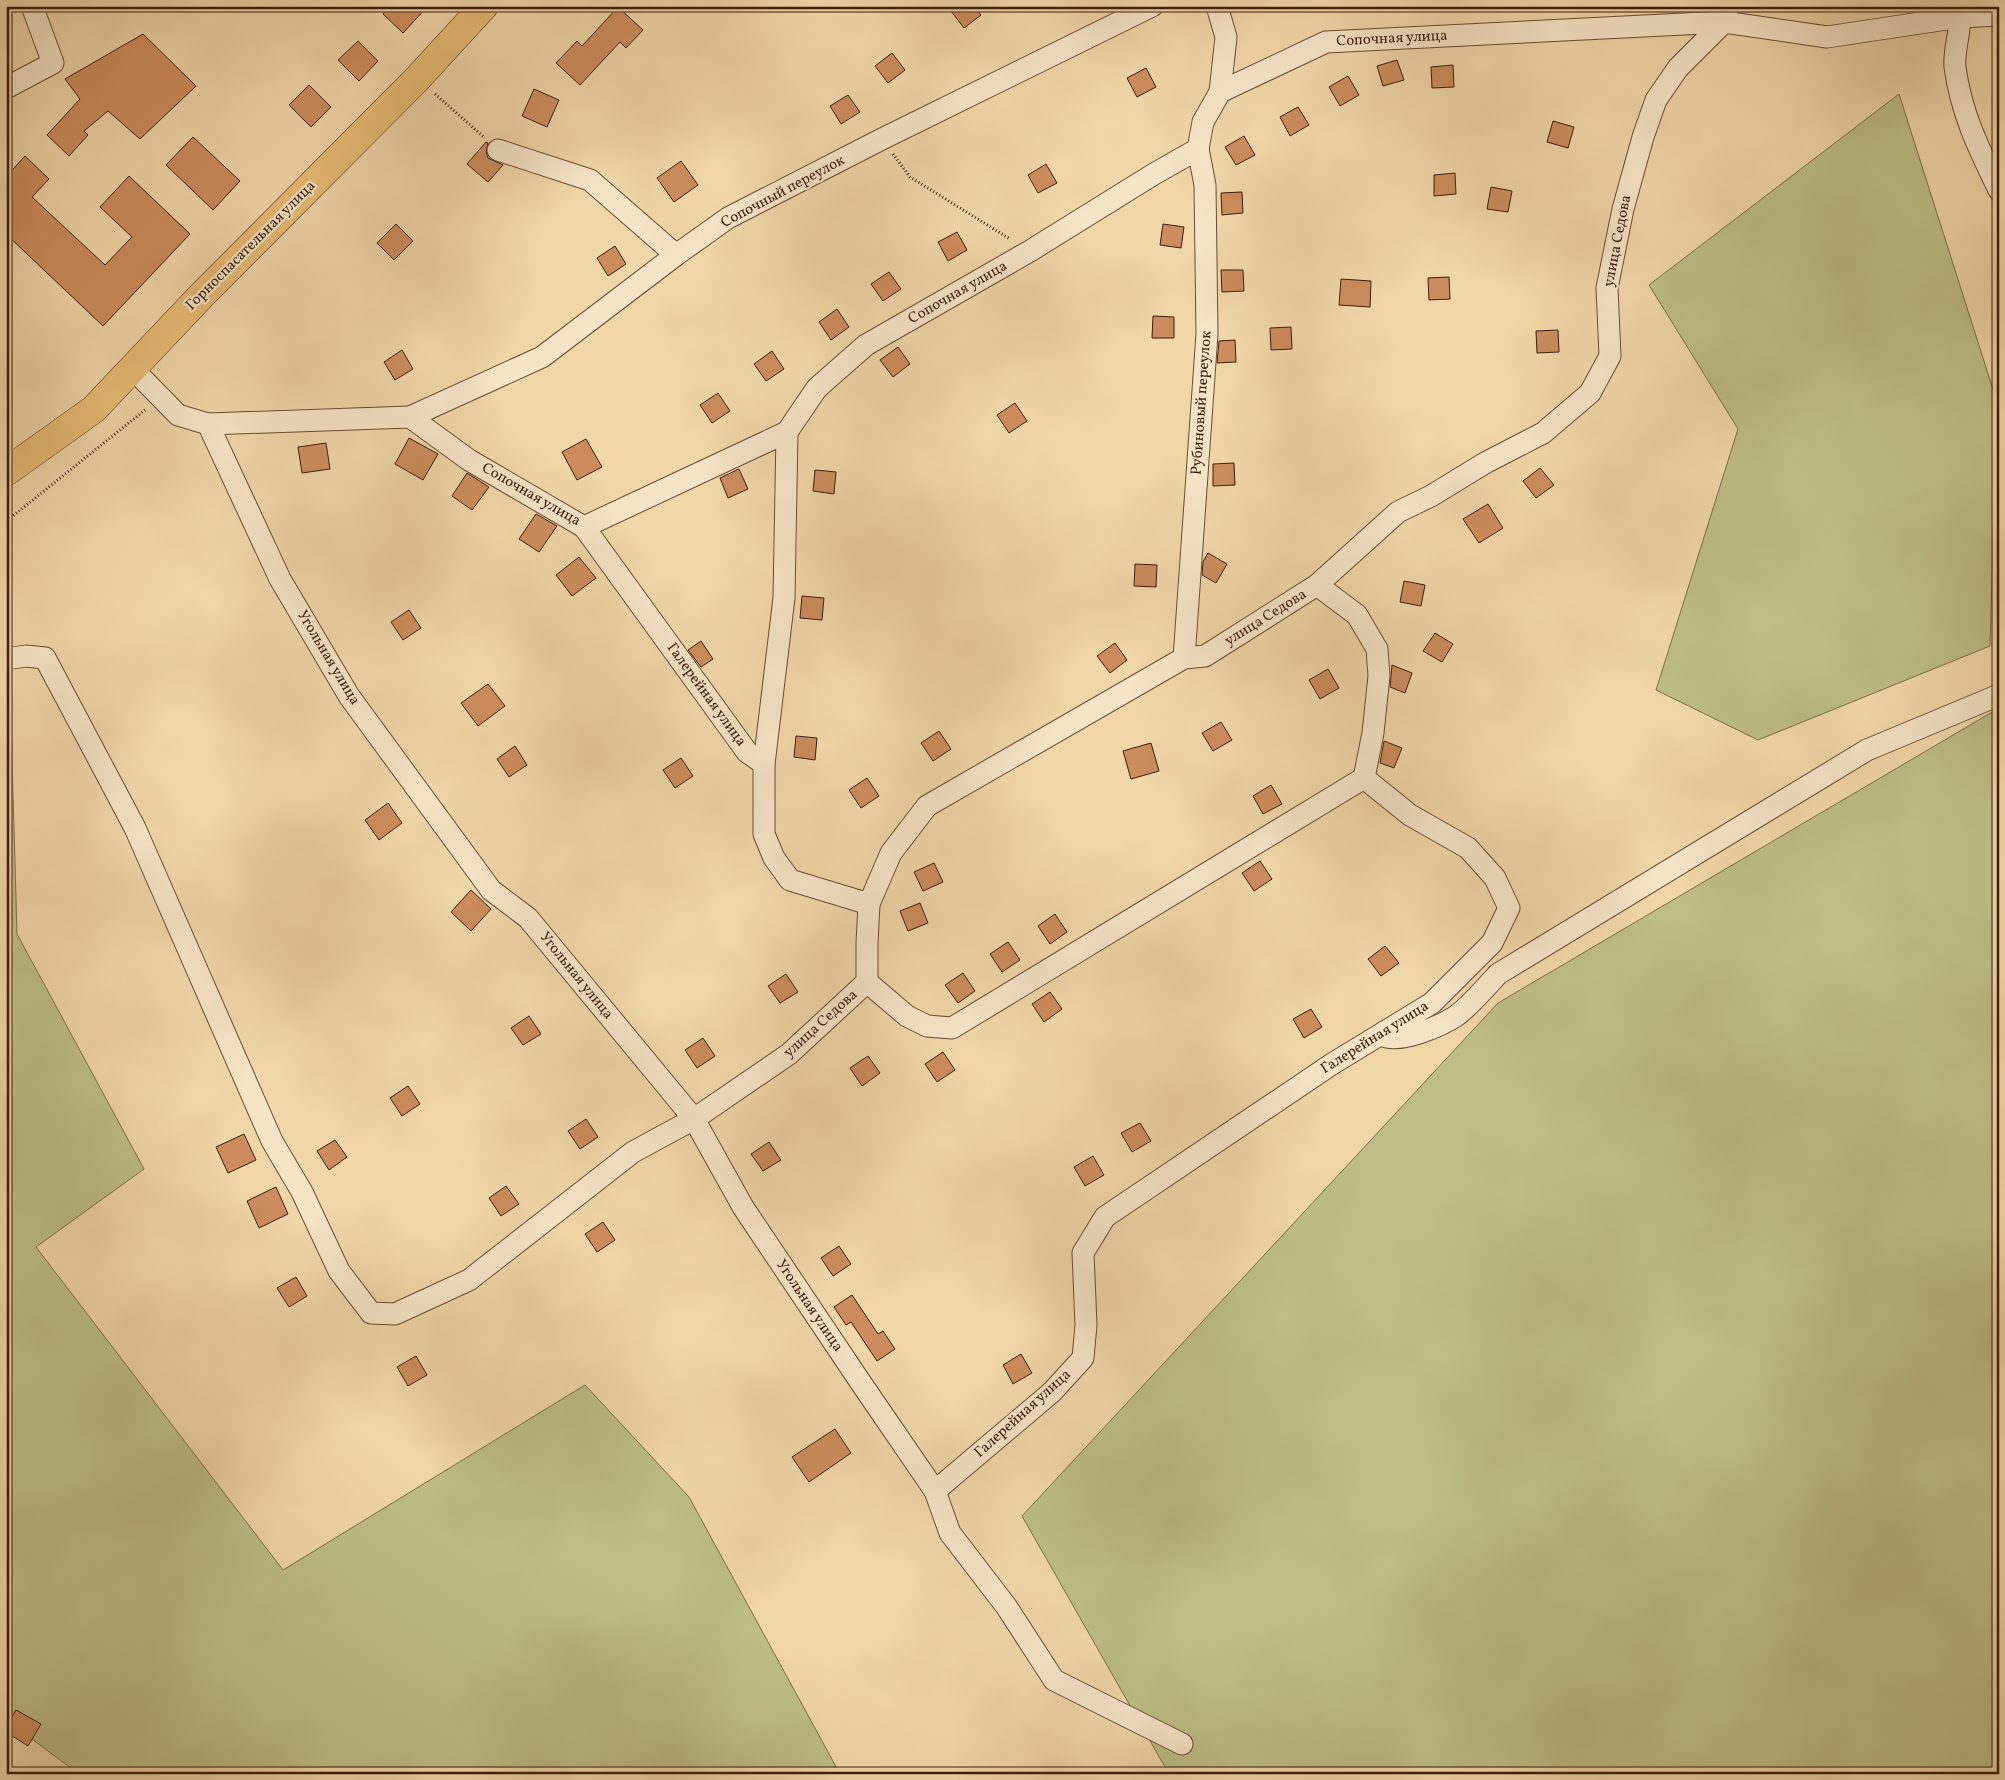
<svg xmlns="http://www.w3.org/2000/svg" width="2005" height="1780" font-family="Vollkorn,serif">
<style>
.green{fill:#bdbd85;stroke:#7c6d4a}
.building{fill:#cc8c5d;stroke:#3c1d0f}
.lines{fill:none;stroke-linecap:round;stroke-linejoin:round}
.minor-casing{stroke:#694b35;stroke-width:23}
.major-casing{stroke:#3c1d0f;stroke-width:29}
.path{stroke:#3c1d0f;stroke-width:3;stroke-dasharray:1 2.5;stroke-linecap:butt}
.minor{stroke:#f6e4c6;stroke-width:21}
.major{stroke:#e8bb74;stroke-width:28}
.labels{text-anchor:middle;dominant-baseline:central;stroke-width:4.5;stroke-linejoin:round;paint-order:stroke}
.street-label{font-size:15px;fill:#3c1d0f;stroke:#f6e4c6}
</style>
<rect width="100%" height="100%" fill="#f1d6a8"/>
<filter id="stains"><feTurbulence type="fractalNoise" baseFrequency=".004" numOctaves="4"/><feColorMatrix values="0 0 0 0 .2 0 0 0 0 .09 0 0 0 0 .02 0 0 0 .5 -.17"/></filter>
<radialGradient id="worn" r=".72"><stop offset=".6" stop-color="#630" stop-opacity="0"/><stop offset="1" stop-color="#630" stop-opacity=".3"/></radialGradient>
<g class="green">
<polygon points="1899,94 1997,402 1990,646 1758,740 1656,690 1738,429 1649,285"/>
<polygon points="10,688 17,934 144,1169 36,1247 283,1570 585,1385 689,1497 840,1774 79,1774 6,1720 6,689"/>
<polygon points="1999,708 1999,1774 1169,1774 1022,1516 1498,1003"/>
</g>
<g class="building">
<polygon points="390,6 428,6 403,33 383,14"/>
<polygon points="947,6 974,6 981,15 964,28"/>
<polygon points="618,7 643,30 626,48 620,42 580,85 556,63 577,41 582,46"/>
<polygon points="143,34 196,86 140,139 108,111 84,131 88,135 69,156 47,135 80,99 65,79"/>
<polygon points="358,41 378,61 359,81 338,60"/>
<polygon points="892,53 905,70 888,83 875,66"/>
<polygon points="1397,60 1404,80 1383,86 1377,66"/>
<polygon points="1453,65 1454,87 1432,88 1431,67"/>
<polygon points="1146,68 1156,87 1137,97 1127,78"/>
<polygon points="1348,76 1359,95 1340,106 1329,87"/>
<polygon points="309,85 331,107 311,127 289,105"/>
<polygon points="534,89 559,100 547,127 522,116"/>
<polygon points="848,95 860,112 841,124 830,106"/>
<polygon points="1298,107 1309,125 1290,136 1280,117"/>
<polygon points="1553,121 1574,127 1568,148 1547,142"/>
<polygon points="1244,136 1255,155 1236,165 1225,147"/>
<polygon points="193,137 240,181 213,210 166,165"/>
<polygon points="486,142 488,143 486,152 488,158 503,165 488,182 467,164"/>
<polygon points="25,156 49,179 32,197 105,265 132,237 100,207 129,176 190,234 103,326 6,234 6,177"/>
<polygon points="681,161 698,185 674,202 657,178"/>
<polygon points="1046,164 1057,183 1038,193 1028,175"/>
<polygon points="1455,173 1456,194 1434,196 1434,175"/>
<polygon points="1491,187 1512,191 1508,212 1487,209"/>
<polygon points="1242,192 1243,213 1222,215 1221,193"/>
<polygon points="396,224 413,241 394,260 377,243"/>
<polygon points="1163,224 1184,227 1181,248 1160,245"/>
<polygon points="957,232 967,250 948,261 938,242"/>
<polygon points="615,246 626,264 608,276 597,258"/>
<polygon points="1221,270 1243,270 1244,291 1222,292"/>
<polygon points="889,272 901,289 883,301 871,284"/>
<polygon points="1449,277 1450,299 1429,300 1428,278"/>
<polygon points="1341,279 1371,281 1370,307 1339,305"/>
<polygon points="837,309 849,327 831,340 819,322"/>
<polygon points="1153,316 1174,317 1174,338 1152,338"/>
<polygon points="1291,327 1292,349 1271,350 1270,328"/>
<polygon points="1558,330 1559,352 1537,353 1536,331"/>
<polygon points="1235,340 1236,362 1217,363 1219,341"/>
<polygon points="898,347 910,364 893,377 880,360"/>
<polygon points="402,350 413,369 395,380 384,362"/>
<polygon points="772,351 784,369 766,381 754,364"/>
<polygon points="718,393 730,411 712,423 700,405"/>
<polygon points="1015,403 1027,421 1009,433 997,415"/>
<polygon points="409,438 438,454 423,480 395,464"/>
<polygon points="586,439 602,467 577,480 562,452"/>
<polygon points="326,443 330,469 302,473 298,447"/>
<polygon points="1234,463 1235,485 1213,486 1213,464"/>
<polygon points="1540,468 1554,485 1536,498 1523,481"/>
<polygon points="739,469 748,489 728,498 720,478"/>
<polygon points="815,470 836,472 834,494 813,491"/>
<polygon points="467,473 489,487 472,510 452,496"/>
<polygon points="1488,504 1503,528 1479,543 1463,519"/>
<polygon points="536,514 557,526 539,552 519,539"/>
<polygon points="1208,553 1227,564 1216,583 1202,575 1203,562"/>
<polygon points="579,557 596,578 572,596 556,575"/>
<polygon points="1135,564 1157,565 1156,587 1134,586"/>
<polygon points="1404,581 1425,585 1421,606 1400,602"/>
<polygon points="802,596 824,598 822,620 800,618"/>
<polygon points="409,610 421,628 403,640 391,622"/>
<polygon points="1435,633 1453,644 1442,662 1423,651"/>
<polygon points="701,641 713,659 701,667 688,650"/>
<polygon points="1115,643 1127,660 1110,673 1097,656"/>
<polygon points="1392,665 1412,673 1405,693 1390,687"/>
<polygon points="1328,669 1339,688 1320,699 1309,680"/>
<polygon points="488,684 505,706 478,726 461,703"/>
<polygon points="1221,722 1232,740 1213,751 1202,733"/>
<polygon points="939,731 951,749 933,761 921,743"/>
<polygon points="796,736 817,738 815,760 794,757"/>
<polygon points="1384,741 1402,748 1394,768 1380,763"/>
<polygon points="1151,743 1159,771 1131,779 1123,751"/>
<polygon points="515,746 527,765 509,777 497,759"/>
<polygon points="681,758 693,776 675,788 663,770"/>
<polygon points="867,778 879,796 861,808 849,790"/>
<polygon points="1271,785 1282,804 1263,814 1253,796"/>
<polygon points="388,803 402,823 379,840 365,820"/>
<polygon points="1260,861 1272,879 1254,891 1242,873"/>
<polygon points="934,863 943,882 923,891 914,872"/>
<polygon points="471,890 491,909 471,931 451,912"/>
<polygon points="920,903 928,923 908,931 900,911"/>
<polygon points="1055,914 1067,932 1050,944 1038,926"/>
<polygon points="1008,942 1020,960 1002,972 990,954"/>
<polygon points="1385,946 1399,963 1381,976 1368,959"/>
<polygon points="963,973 975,991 958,1003 945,985"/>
<polygon points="786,974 798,992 780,1003 768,986"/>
<polygon points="1050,992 1062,1009 1044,1022 1032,1004"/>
<polygon points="1311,1009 1322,1027 1304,1038 1293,1019"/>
<polygon points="529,1016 541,1034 523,1045 511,1028"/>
<polygon points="703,1038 715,1056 697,1068 685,1050"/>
<polygon points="943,1052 955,1070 937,1082 925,1064"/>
<polygon points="868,1056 880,1073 862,1086 850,1068"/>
<polygon points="408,1086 420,1104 402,1116 390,1098"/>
<polygon points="586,1119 598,1137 580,1149 568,1131"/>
<polygon points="1140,1123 1151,1141 1132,1152 1121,1133"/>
<polygon points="244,1134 256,1160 228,1173 216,1147"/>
<polygon points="335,1140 347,1157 329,1170 317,1151"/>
<polygon points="769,1142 781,1160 763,1171 751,1154"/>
<polygon points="1093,1156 1104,1175 1085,1186 1074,1167"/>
<polygon points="506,1186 519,1204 501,1216 489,1198"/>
<polygon points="276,1187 288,1214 259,1228 247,1201"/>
<polygon points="603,1222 615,1240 597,1252 585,1234"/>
<polygon points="839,1246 851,1264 833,1276 821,1258"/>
<polygon points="296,1277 307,1296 289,1307 277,1288"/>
<polygon points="852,1295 878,1334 883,1331 895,1349 877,1361 851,1322 846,1325 834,1307"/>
<polygon points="1021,1354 1032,1373 1013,1384 1003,1365"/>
<polygon points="416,1356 427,1375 408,1386 397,1367"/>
<polygon points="835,1429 851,1453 809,1482 792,1457"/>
<polygon points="16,1710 41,1724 28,1746 6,1732 6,1726"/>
</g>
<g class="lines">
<defs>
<g id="minor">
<polyline points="1217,6 1226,37 1220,92"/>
<path d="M1957,6C1964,27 1953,47 1955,67C1961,113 1979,149 1999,190"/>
<polyline points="6,88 53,63 32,6"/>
<polyline points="498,150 590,180 676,255 728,218 882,139 1152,6"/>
<polyline points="132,368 178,415 208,424 280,579 349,696 491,890 528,918 694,1119 743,1207 859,1380 935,1491 950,1533 1006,1606 1054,1680 1182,1744"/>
<polyline points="410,417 542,357 676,255"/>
<polyline points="208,424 410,417 469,460 584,527 787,432 817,388 866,345 1030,251 1154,174 1198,149 1203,122 1220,92 1326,42 1724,22 1827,37 1960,17 1999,15"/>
<polyline points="584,527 747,752 764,764 764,834 774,858 790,880 869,904"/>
<polyline points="1317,585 1357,615 1377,649 1379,676 1373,733 1364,778"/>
<polyline points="1184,658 1207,334 1205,185 1198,149"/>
<polyline points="6,659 26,656 45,658 135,828 272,1141 302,1192 339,1271 371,1313 395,1314 469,1280 633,1152 694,1119 789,1054 867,982 867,943 869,904 891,853 927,806 1184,658 1205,656 1317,585 1398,512 1431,496 1485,463 1543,433 1590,393 1610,356 1607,288 1623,209 1643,137 1656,100 1678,68 1724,22 1728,6"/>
<polyline points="764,764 784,598 787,432"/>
<polyline points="867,982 907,1016 927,1026 952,1028 1364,778 1410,815 1468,848 1495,878 1509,908 1492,943 1432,1003 1332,1064 1105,1217 1083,1253 1086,1325 1083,1358 1052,1392 935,1491"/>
<path d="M1384,1032L1387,1037C1405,1041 1441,1026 1456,1016C1469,1007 1487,986 1498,974L1867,750L1999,695"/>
</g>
<polyline id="major" points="6,472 94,409 201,296 417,79 484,6"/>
</defs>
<use href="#minor" class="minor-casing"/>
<use href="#major" class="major-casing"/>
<g class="path">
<polyline points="435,94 485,138"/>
<polyline points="893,154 910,177 1010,239"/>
<polyline points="6,515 9,519 145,410"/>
</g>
<use href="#minor" class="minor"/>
<use href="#major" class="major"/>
</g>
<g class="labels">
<g class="street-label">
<text transform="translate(1392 39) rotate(-3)">Сопочная улица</text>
<text transform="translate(783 192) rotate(-28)">Сопочный переулок</text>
<text transform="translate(1618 241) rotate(-79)">улица Седова</text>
<text transform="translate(251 246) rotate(-45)">Горноспасательная улица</text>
<text transform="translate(958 293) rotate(-30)">Сопочная улица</text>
<text transform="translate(1202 403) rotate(-86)">Рубиновый переулок</text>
<text transform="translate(531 495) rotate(30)">Сопочная улица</text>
<text transform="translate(1266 618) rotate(-32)">улица Седова</text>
<text transform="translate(328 658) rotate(59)">Угольная улица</text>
<text transform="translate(706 695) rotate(54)">Галерейная улица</text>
<text transform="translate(576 976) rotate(51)">Угольная улица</text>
<text transform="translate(821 1024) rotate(-42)">улица Седова</text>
<text transform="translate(1375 1038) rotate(-32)">Галерейная улица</text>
<text transform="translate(809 1306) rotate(56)">Угольная улица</text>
<text transform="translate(1023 1414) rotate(-42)">Галерейная улица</text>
</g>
</g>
<rect width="2005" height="1780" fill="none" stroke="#f1d6a8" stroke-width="25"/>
<rect x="8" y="8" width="1990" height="1765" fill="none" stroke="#3c1d0f" stroke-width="2.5"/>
<rect x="12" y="12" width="1980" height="1755" fill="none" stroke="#3c1d0f"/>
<rect width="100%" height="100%" filter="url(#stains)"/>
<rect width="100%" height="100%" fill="url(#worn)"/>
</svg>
